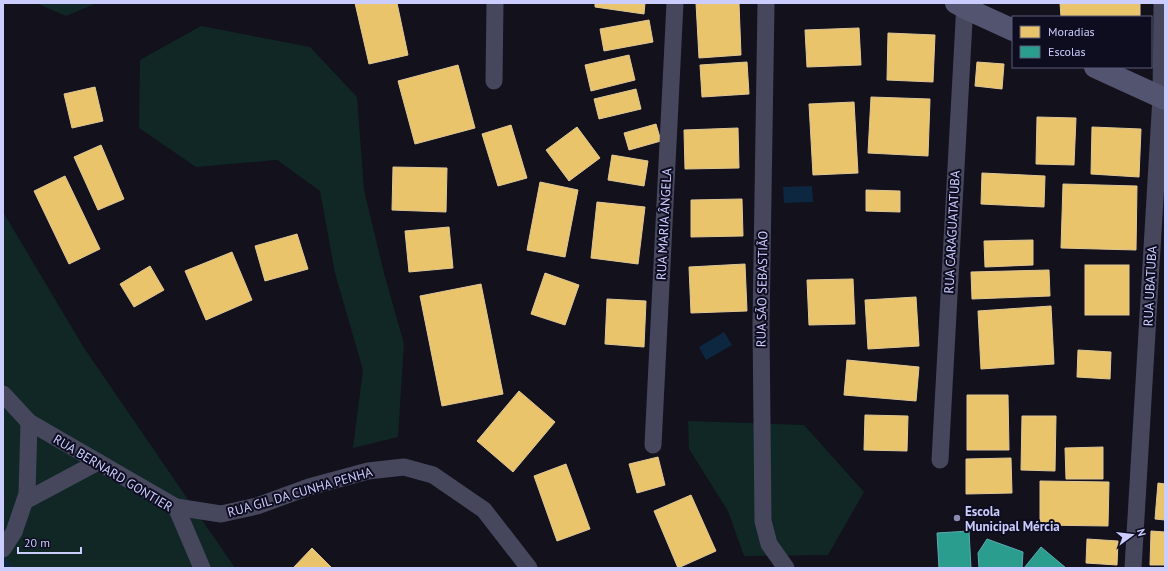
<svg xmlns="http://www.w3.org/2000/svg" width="1168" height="571" font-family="'PT Sans',sans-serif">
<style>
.green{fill:#102725}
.water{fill:#0d2741}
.homes{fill:#e9c46a;stroke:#e0c797}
.schools{fill:#2a9d8f;stroke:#5babb1}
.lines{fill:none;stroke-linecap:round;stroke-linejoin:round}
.stream{stroke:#0d2741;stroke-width:6}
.minor{stroke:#46475d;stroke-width:17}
.secondary{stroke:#535570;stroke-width:22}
.poi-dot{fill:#8b8bb0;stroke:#0e0d20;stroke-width:1.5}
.labels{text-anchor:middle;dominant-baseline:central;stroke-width:4;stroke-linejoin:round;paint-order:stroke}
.street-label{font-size:13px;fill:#cccdff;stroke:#0e0d20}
.poi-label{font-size:13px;font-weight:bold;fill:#cccdff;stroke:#0e0d20;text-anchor:start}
</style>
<rect width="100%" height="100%" fill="#12111c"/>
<g class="green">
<polygon points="36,3 97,3 66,16"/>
<polygon points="201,26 310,47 357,97 364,190 384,273 404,344 398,437 353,448 363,370 335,273 320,191 277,160 196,167 139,128 140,60"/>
<polygon points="3,212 84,348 235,568 3,568"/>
<polygon points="688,421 804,425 864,492 828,555 744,556 728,511 689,449"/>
</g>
<g class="water">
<polygon points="812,186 813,202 784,203 783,187"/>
<polygon points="724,332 732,345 706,360 699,347"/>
</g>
<g class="homes">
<polygon points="355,3 397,3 408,55 369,64"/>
<polygon points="595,3 645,3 644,14 595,7"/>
<polygon points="696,3 739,3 741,55 699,58"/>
<polygon points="1060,3 1140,3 1140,17 1061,17"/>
<polygon points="649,20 653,42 604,51 600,29"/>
<polygon points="859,28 861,65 807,67 805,30"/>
<polygon points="888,33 935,35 933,82 887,80"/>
<polygon points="629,55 635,80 591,91 585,65"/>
<polygon points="747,62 749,94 702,97 700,65"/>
<polygon points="977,62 1004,64 1002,89 975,86"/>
<polygon points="458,65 475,128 415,144 398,81"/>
<polygon points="95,87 103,121 72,128 64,94"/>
<polygon points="636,89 641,109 599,119 594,99"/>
<polygon points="871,97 930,99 928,156 868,153"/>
<polygon points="854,102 858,173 813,175 809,104"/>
<polygon points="1037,117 1076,118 1074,165 1036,164"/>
<polygon points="656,124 661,141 629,150 624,133"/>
<polygon points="511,125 527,178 498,186 482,134"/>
<polygon points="577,127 600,158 569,181 546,150"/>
<polygon points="1092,127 1141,129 1139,177 1091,174"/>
<polygon points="738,128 739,168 685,169 684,130"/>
<polygon points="101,145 124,199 98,210 74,157"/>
<polygon points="612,155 648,161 644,186 608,180"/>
<polygon points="393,167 447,168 446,212 392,210"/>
<polygon points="982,173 1045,176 1044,207 981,204"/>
<polygon points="65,176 100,249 69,264 34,191"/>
<polygon points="540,182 578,190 565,257 527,250"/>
<polygon points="1063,184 1137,186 1136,250 1061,248"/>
<polygon points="866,190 900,191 900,212 866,211"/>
<polygon points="742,199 743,236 691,237 691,200"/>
<polygon points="597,202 645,207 638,264 591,258"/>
<polygon points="449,227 453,268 409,272 405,231"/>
<polygon points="297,234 308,269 265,281 255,246"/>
<polygon points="1033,240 1033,265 985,267 984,241"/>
<polygon points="232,252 252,300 206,320 185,271"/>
<polygon points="745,264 747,311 691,313 689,267"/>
<rect x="1085" y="265" width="44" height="50"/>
<polygon points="150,266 164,290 134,307 120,284"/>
<polygon points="1049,270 1050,296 972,299 971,272"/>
<polygon points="545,273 579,285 565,325 531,314"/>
<polygon points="853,279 855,324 809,325 807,280"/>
<polygon points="481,284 503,394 442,406 420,296"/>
<polygon points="916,297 919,346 868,349 865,300"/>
<polygon points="607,299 646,301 644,347 605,344"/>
<polygon points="1051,306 1054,364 981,369 978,311"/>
<polygon points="1078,350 1111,352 1110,379 1077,377"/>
<polygon points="847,360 919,367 916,401 844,395"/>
<polygon points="519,391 555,422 513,472 477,441"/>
<polygon points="967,395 1008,395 1009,450 967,450"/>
<polygon points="865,415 908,416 907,451 864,450"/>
<polygon points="1022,416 1056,416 1055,471 1021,470"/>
<polygon points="1103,447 1103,479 1066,479 1065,448"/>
<polygon points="658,457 665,485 637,493 629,464"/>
<polygon points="1011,458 1012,493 966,494 966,459"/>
<polygon points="566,464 590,529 557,541 534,476"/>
<polygon points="1040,481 1109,482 1108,526 1040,525"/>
<polygon points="1158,483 1165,484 1165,520 1155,519"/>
<polygon points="691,495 716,551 678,568 654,511"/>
<polygon points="1151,531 1165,532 1165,565 1150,565"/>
<polygon points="1087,539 1118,541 1117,565 1086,563"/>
<polygon points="312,548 332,568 293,568"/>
</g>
<g class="schools">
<polygon points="969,531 971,568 939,568 937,533"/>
<polygon points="987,539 1023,552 1022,568 979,568 978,553"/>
<polygon points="1041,547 1066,568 1024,568"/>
</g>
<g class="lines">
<polyline class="stream" points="3,560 9,568"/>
<g class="minor">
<polyline points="766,3 761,325 763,521 769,544 786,568"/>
<polyline points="494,81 495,3"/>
<polyline points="3,394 29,422 176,507 202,568"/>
<polyline points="653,445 675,3"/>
<polyline points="940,460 965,3"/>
<polyline points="25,501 98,462"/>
<polyline points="176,507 221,514 257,506 309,487 368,471 404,467 433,475 484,510 529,568"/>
<polyline points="3,549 14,532 27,494 29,422"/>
<polyline points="1133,568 1161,97 1162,3"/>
</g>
<g class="secondary">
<polyline points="956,3 965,8 1013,30"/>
<polyline points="1095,67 1165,99"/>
</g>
</g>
<circle class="poi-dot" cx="957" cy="518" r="4"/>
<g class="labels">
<g class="street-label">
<text transform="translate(664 224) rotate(-87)">RUA MARIA ÂNGELA</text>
<text transform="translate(952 232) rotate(-87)">RUA CARAGUATATUBA</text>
<text transform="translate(1150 286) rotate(-87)">RUA UBATUBA</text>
<text transform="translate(762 289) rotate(-89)">RUA SÃO SEBASTIÃO</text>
<text transform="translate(113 473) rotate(31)">RUA BERNARD GONTIER</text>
<text transform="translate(300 492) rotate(-16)">RUA GIL DA CUNHA PENHA</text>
</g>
<g class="poi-label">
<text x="965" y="511">Escola<tspan x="965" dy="15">Municipal Mércia</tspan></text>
</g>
</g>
<rect width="1168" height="571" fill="none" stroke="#cccdff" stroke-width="8"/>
<rect x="1012" y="16" width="140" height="52" fill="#0e0d20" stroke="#5a5a79"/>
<rect x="1020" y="26" width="20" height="12" fill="#e9c46a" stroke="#5a5a79"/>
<text x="1048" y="36" font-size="12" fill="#cccdff">Moradias</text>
<rect x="1020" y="46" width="20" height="12" fill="#2a9d8f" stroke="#5a5a79"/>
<text x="1048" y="56" font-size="12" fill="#cccdff">Escolas</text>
<g transform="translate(1132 535) rotate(75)" stroke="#0e0d20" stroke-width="3" paint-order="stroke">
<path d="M0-3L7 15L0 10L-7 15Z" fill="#cccdff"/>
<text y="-6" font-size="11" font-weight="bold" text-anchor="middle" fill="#cccdff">N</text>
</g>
<path d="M18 547v6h63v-6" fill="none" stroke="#cccdff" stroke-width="2"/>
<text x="24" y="547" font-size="12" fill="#cccdff" stroke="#0e0d20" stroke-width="3" paint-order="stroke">20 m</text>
</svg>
